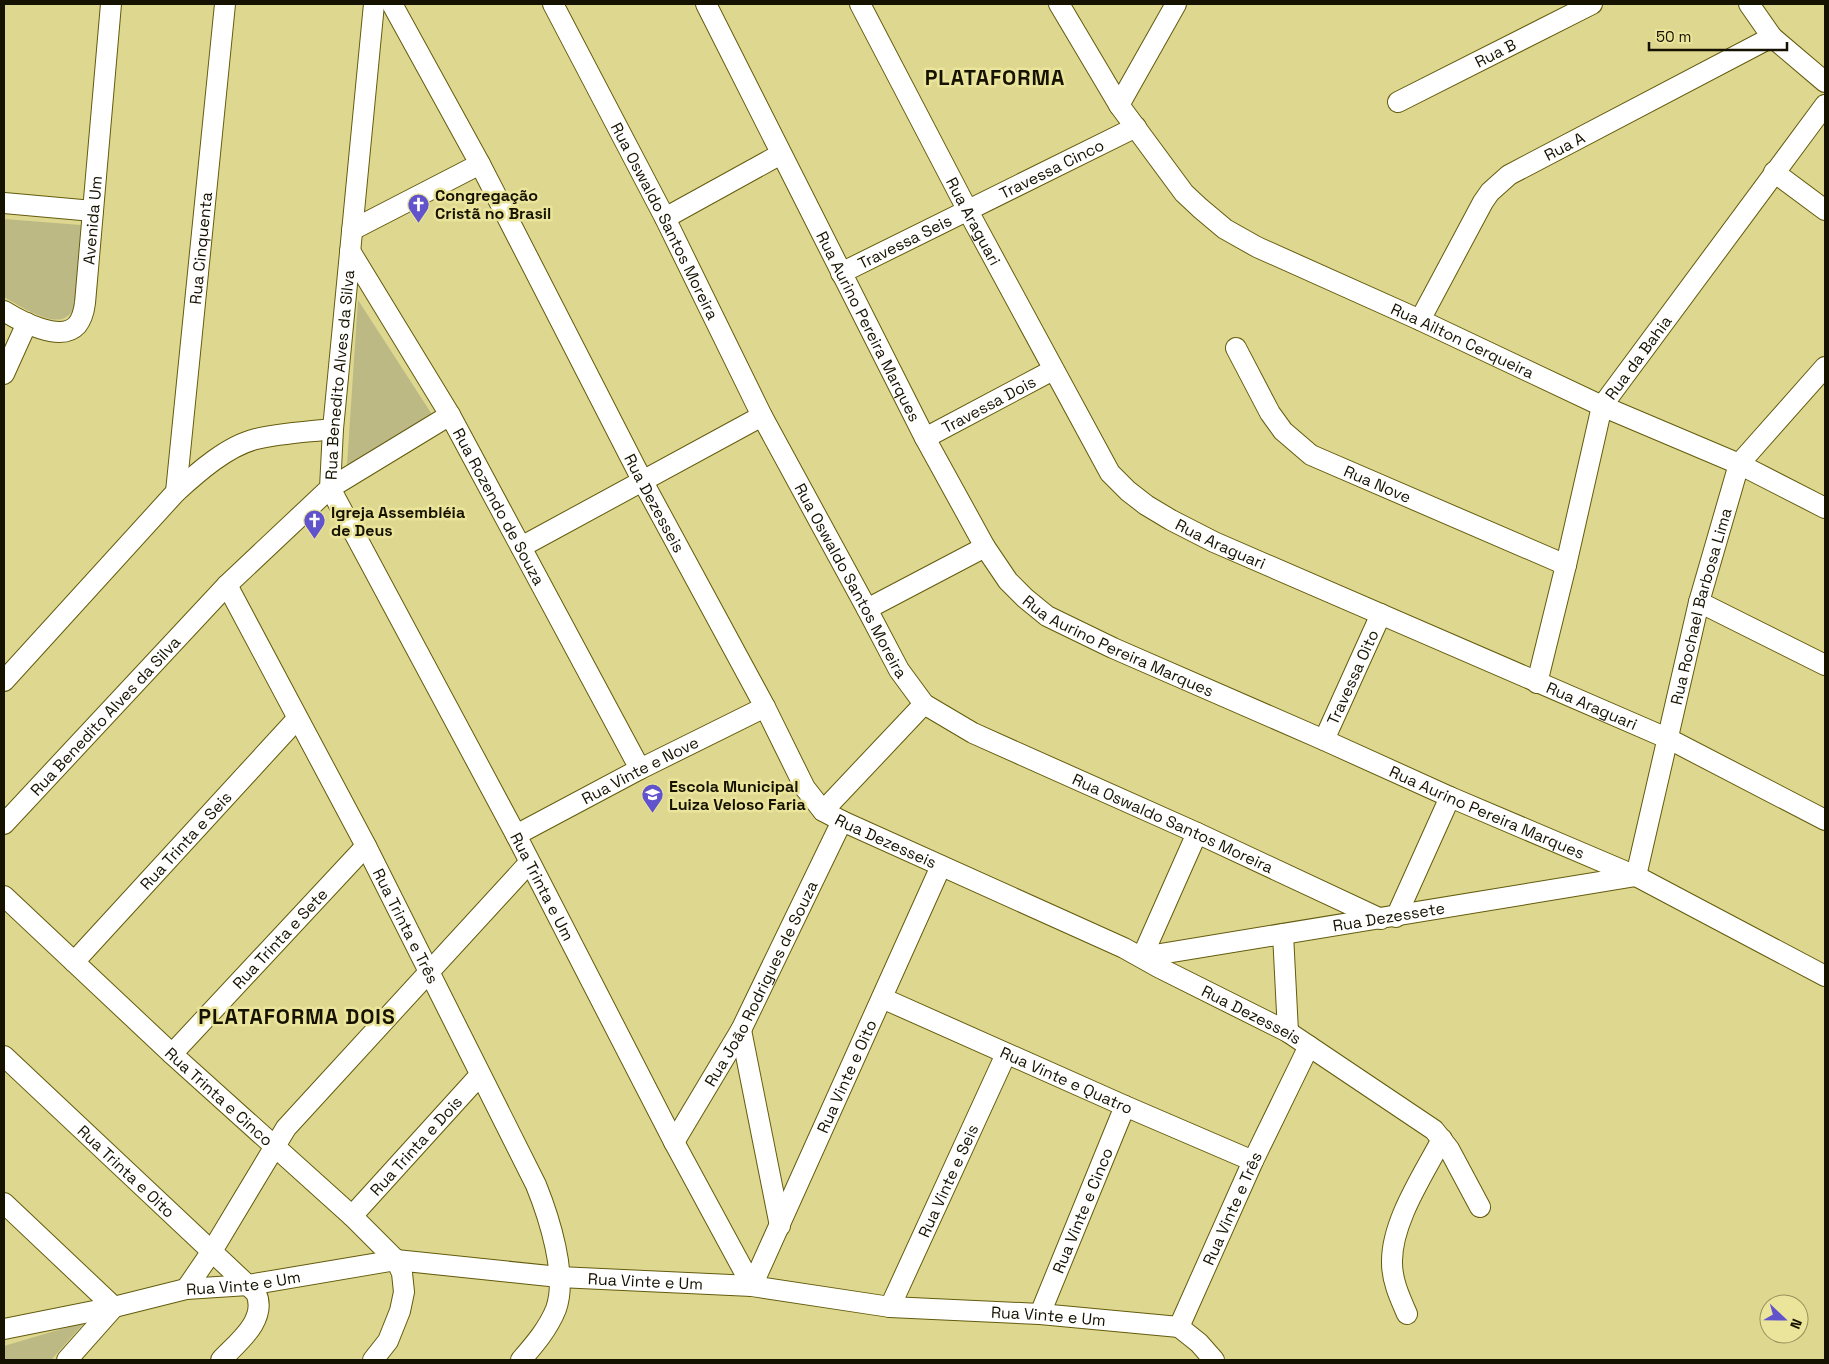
<svg xmlns="http://www.w3.org/2000/svg" width="1829" height="1364" font-family="'Space Grotesk',sans-serif">
<style>
.green{fill:#bdb985}
.lines{fill:none;stroke-linecap:round;stroke-linejoin:round}
.minor-casing{stroke:#635b0d;stroke-width:22}
.minor{stroke:#fff;stroke-width:20}
.labels{text-anchor:middle;dominant-baseline:central;stroke-width:5;stroke-linejoin:round;paint-order:stroke}
.street-label{font-size:16px;fill:#161200;stroke:#ebe59c}
.poi-label{font-size:16px;font-weight:bold;fill:#161200;stroke:#ebe59c;text-anchor:start}
.district-label{font-size:21px;font-weight:bold;letter-spacing:1px;fill:#161200;stroke:#ebe59c}
</style>
<rect width="100%" height="100%" fill="#ded78f"/>
<g class="green">
<path d="M4,219L81,225L74,310C70,314 66,318 62,319C45,323 18,305 4,297Z"/>
<polygon points="358,300 433,416 347,465"/>
<polygon points="85,1322 51,1360 4,1360 4,1346"/>
</g>
<g class="lines">
<defs>
<g id="minor">
<path id="s1" d="M392,4L480,164L642,480L765,707L805,788L823,811L842,821L1124,948L1158,967L1288,1032L1434,1130L1449,1149L1480,1207"/>
<path id="s2" d="M553,4L665,218L762,416L867,609L899,670L924,704L973,733L1197,833L1381,919"/>
<path id="s3" d="M706,4L925,438L985,547L1008,581L1025,598L1047,616L1113,648L1324,740L1450,797L1636,876L1825,976"/>
<path id="s4" d="M860,4L968,211L1110,473L1128,491L1146,505L1171,520L1214,542L1669,739L1825,820"/>
<path id="s5" d="M1059,4L1119,105L1184,193L1200,208L1225,229L1257,247L1420,320L1602,406L1739,464L1825,508"/>
<polyline points="1749,4 1772,37 1825,82"/>
<path id="s6" d="M1398,102L1592,4"/>
<polyline points="1119,105 1176,4"/>
<polyline points="1774,172 1825,210"/>
<polyline points="4,203 93,211"/>
<polyline points="665,218 781,154"/>
<polyline points="352,230 480,164"/>
<path id="s7" d="M350,251L450,415L640,769"/>
<path id="s8" d="M841,273L1136,127"/>
<path id="s9" d="M4,311C20,321 61,343 77,325C82,319 84,311 85,303L111,4"/>
<path id="s10" d="M1420,320L1483,202L1490,192L1509,175L1772,37"/>
<path id="s11" d="M1236,348L1270,413L1283,431L1311,455L1566,565"/>
<polyline points="4,374 27,323"/>
<path id="s12" d="M450,415L330,488L516,835L674,1142L752,1286"/>
<path id="s13" d="M925,438L1053,370"/>
<path id="s14" d="M176,492L225,4"/>
<polyline points="521,547 762,416"/>
<path id="s15" d="M227,585L366,846L536,1185C549,1217 568,1276 556,1309C548,1329 534,1345 521,1360"/>
<polyline points="1699,602 1825,665"/>
<polyline points="867,609 985,547"/>
<path d="M4,681L176,492C197,473 227,446 256,439C281,433 308,432 333,429"/>
<path id="s16" d="M1537,683L1566,565L1602,406L1825,105"/>
<path id="s17" d="M1324,740L1381,614"/>
<polyline points="823,811 924,704"/>
<path id="s18" d="M4,824L227,585L330,488L333,429L374,4"/>
<path id="s19" d="M516,835L640,769L765,707"/>
<path id="s20" d="M4,896L172,1054L352,1216L396,1260L402,1273L404,1292L400,1311L388,1341L373,1360"/>
<polyline points="1396,917 1450,797"/>
<polyline points="1283,934 1288,1032"/>
<path id="s21" d="M1142,957L1636,876L1699,602L1739,464L1825,367"/>
<polyline points="1142,957 1197,833"/>
<path id="s22" d="M74,962L297,719"/>
<path id="s23" d="M882,998L1125,1106L1253,1161"/>
<polyline points="741,1030 780,1226"/>
<path id="s24" d="M172,1054L366,846"/>
<path id="s25" d="M4,1056L256,1293C268,1320 237,1343 221,1360"/>
<path id="s26" d="M674,1142L741,1030L842,821"/>
<polyline points="4,1203 114,1307"/>
<path id="s27" d="M352,1216L480,1075"/>
<path id="s28" d="M752,1286L941,866"/>
<polyline points="186,1289 212,1251 286,1128 529,863"/>
<path id="s29" d="M890,1307L1006,1054"/>
<path id="s30" d="M1040,1314L1125,1106"/>
<path d="M1407,1314C1400,1298 1392,1281 1392,1263C1391,1222 1424,1174 1442,1139"/>
<path id="s31" d="M1179,1327L1253,1161L1309,1046"/>
<polyline points="1179,1327 1199,1343 1214,1360"/>
<path id="s32" d="M4,1329L114,1307L186,1289L248,1285L396,1260L559,1277L752,1286L890,1307L1040,1314L1179,1327"/>
<polyline points="67,1360 114,1307"/>
</g>
</defs>
<use href="#minor" class="minor-casing"/>
<use href="#minor" class="minor"/>
</g>
<defs>
<symbol id="church-pin" viewBox="-11 -11 22 30"><path d="M0 17L-7.5 6A9.5 9.5 0 1 1 7.5 6Z" fill="#6153cb" stroke="#ebe59c"/><path d="M-1.2-6h2.4v3.5h3.3v2.4h-3.3V6h-2.4V-.1h-3.3v-2.4h3.3Z" fill="#fff"/></symbol>
<symbol id="school-pin" viewBox="-11 -11 22 30"><path d="M0 17L-7.5 6A9.5 9.5 0 1 1 7.5 6Z" fill="#6153cb" stroke="#ebe59c"/><path d="M0-5L7-2L0 1L-7-2ZM-4 1L0 2.5L4 1V4Q0 6-4 4Z" fill="#fff"/></symbol>
</defs>
<g fill-rule="evenodd">
<use href="#church-pin" x="406" y="192" width="25" height="34"/>
<use href="#church-pin" x="302" y="508" width="25" height="34"/>
<use href="#school-pin" x="640" y="782" width="25" height="34"/>
</g>
<g class="labels">
<g class="street-label">
<text stroke="none"><textPath href="#s6" startOffset="109">Rua B</textPath></text>
<text stroke="none"><textPath href="#s10" startOffset="234">Rua A</textPath></text>
<text stroke="none"><textPath href="#s8" startOffset="235">Travessa Cinco</textPath></text>
<text stroke="none"><textPath href="#s9" startOffset="186">Avenida Um</textPath></text>
<text stroke="none"><textPath href="#s4" startOffset="245">Rua Araguari</textPath></text>
<text stroke="none"><textPath href="#s2" startOffset="244">Rua Oswaldo Santos Moreira</textPath></text>
<text stroke="none"><textPath href="#s8" startOffset="71">Travessa Seis</textPath></text>
<text stroke="none"><textPath href="#s14" startOffset="245">Rua Cinquenta</textPath></text>
<text stroke="none"><textPath href="#s3" startOffset="361">Rua Aurino Pereira Marques</textPath></text>
<text stroke="none"><textPath href="#s5" startOffset="544">Rua Ailton Cerqueira</textPath></text>
<text stroke="none"><textPath href="#s16" startOffset="345">Rua da Bahia</textPath></text>
<text stroke="none"><textPath href="#s18" startOffset="582">Rua Benedito Alves da Silva</textPath></text>
<text stroke="none"><textPath href="#s13" startOffset="72">Travessa Dois</textPath></text>
<text stroke="none"><textPath href="#s11" startOffset="205">Rua Nove</textPath></text>
<text stroke="none"><textPath href="#s1" startOffset="564">Rua Dezesseis</textPath></text>
<text stroke="none"><textPath href="#s7" startOffset="296">Rua Rozendo de Souza</textPath></text>
<text stroke="none"><textPath href="#s4" startOffset="664">Rua Araguari</textPath></text>
<text stroke="none"><textPath href="#s2" startOffset="649">Rua Oswaldo Santos Moreira</textPath></text>
<text stroke="none"><textPath href="#s21" startOffset="778">Rua Rochael Barbosa Lima</textPath></text>
<text stroke="none"><textPath href="#s3" startOffset="781">Rua Aurino Pereira Marques</textPath></text>
<text stroke="none"><textPath href="#s17" startOffset="69">Travessa Oito</textPath></text>
<text stroke="none"><textPath href="#s4" startOffset="1069">Rua Araguari</textPath></text>
<text stroke="none"><textPath href="#s18" startOffset="148">Rua Benedito Alves da Silva</textPath></text>
<text stroke="none"><textPath href="#s19" startOffset="140">Rua Vinte e Nove</textPath></text>
<text stroke="none"><textPath href="#s3" startOffset="1186">Rua Aurino Pereira Marques</textPath></text>
<text stroke="none"><textPath href="#s2" startOffset="1069">Rua Oswaldo Santos Moreira</textPath></text>
<text stroke="none"><textPath href="#s22" startOffset="165">Rua Trinta e Seis</textPath></text>
<text stroke="none"><textPath href="#s1" startOffset="985">Rua Dezesseis</textPath></text>
<text stroke="none"><textPath href="#s12" startOffset="592">Rua Trinta e Um</textPath></text>
<text stroke="none"><textPath href="#s21" startOffset="250">Rua Dezessete</textPath></text>
<text stroke="none"><textPath href="#s15" startOffset="385">Rua Trinta e Três</textPath></text>
<text stroke="none"><textPath href="#s24" startOffset="158">Rua Trinta e Sete</textPath></text>
<text stroke="none"><textPath href="#s26" startOffset="181">Rua João Rodrigues de Souza</textPath></text>
<text stroke="none"><textPath href="#s1" startOffset="1390">Rua Dezesseis</textPath></text>
<text stroke="none"><textPath href="#s28" startOffset="230">Rua Vinte e Oito</textPath></text>
<text stroke="none"><textPath href="#s23" startOffset="202">Rua Vinte e Quatro</textPath></text>
<text stroke="none"><textPath href="#s20" startOffset="294">Rua Trinta e Cinco</textPath></text>
<text stroke="none"><textPath href="#s27" startOffset="95">Rua Trinta e Dois</textPath></text>
<text stroke="none"><textPath href="#s25" startOffset="168">Rua Trinta e Oito</textPath></text>
<text stroke="none"><textPath href="#s29" startOffset="139">Rua Vinte e Seis</textPath></text>
<text stroke="none"><textPath href="#s31" startOffset="130">Rua Vinte e Três</textPath></text>
<text stroke="none"><textPath href="#s30" startOffset="112">Rua Vinte e Cinco</textPath></text>
<text stroke="none"><textPath href="#s32" startOffset="649">Rua Vinte e Um</textPath></text>
<text stroke="none"><textPath href="#s32" startOffset="244">Rua Vinte e Um</textPath></text>
<text stroke="none"><textPath href="#s32" startOffset="1054">Rua Vinte e Um</textPath></text>
</g>
<g class="poi-label">
<text x="435" y="195">Congregação<tspan x="435" dy="18">Cristã no Brasil</tspan></text>
<text x="331" y="512">Igreja Assembléia<tspan x="331" dy="18">de Deus</tspan></text>
<text x="669" y="786">Escola Municipal<tspan x="669" dy="18">Luiza Veloso Faria</tspan></text>
</g>
<g class="district-label">
<text x="995" y="77">PLATAFORMA</text>
<text x="297" y="1016">PLATAFORMA DOIS</text>
</g>
</g>
<rect width="1829" height="1364" fill="none" stroke="#161200" stroke-width="10"/>
<g transform="translate(1784 1319) rotate(112)"><circle r="24" fill="#ebe59c" stroke="#96915e"/>
<path d="M0-4L9 19L0 12L-9 19Z" fill="#6153cb"/>
<text y="-8" font-size="14" font-weight="bold" text-anchor="middle" fill="#161200">N</text>
</g>
<path d="M1649 42v8h138v-8" fill="none" stroke="#161200" stroke-width="2.5"/>
<text x="1656" y="42" font-size="15" fill="#161200" stroke="#ebe59c" stroke-width="4" paint-order="stroke">50 m</text>
</svg>
